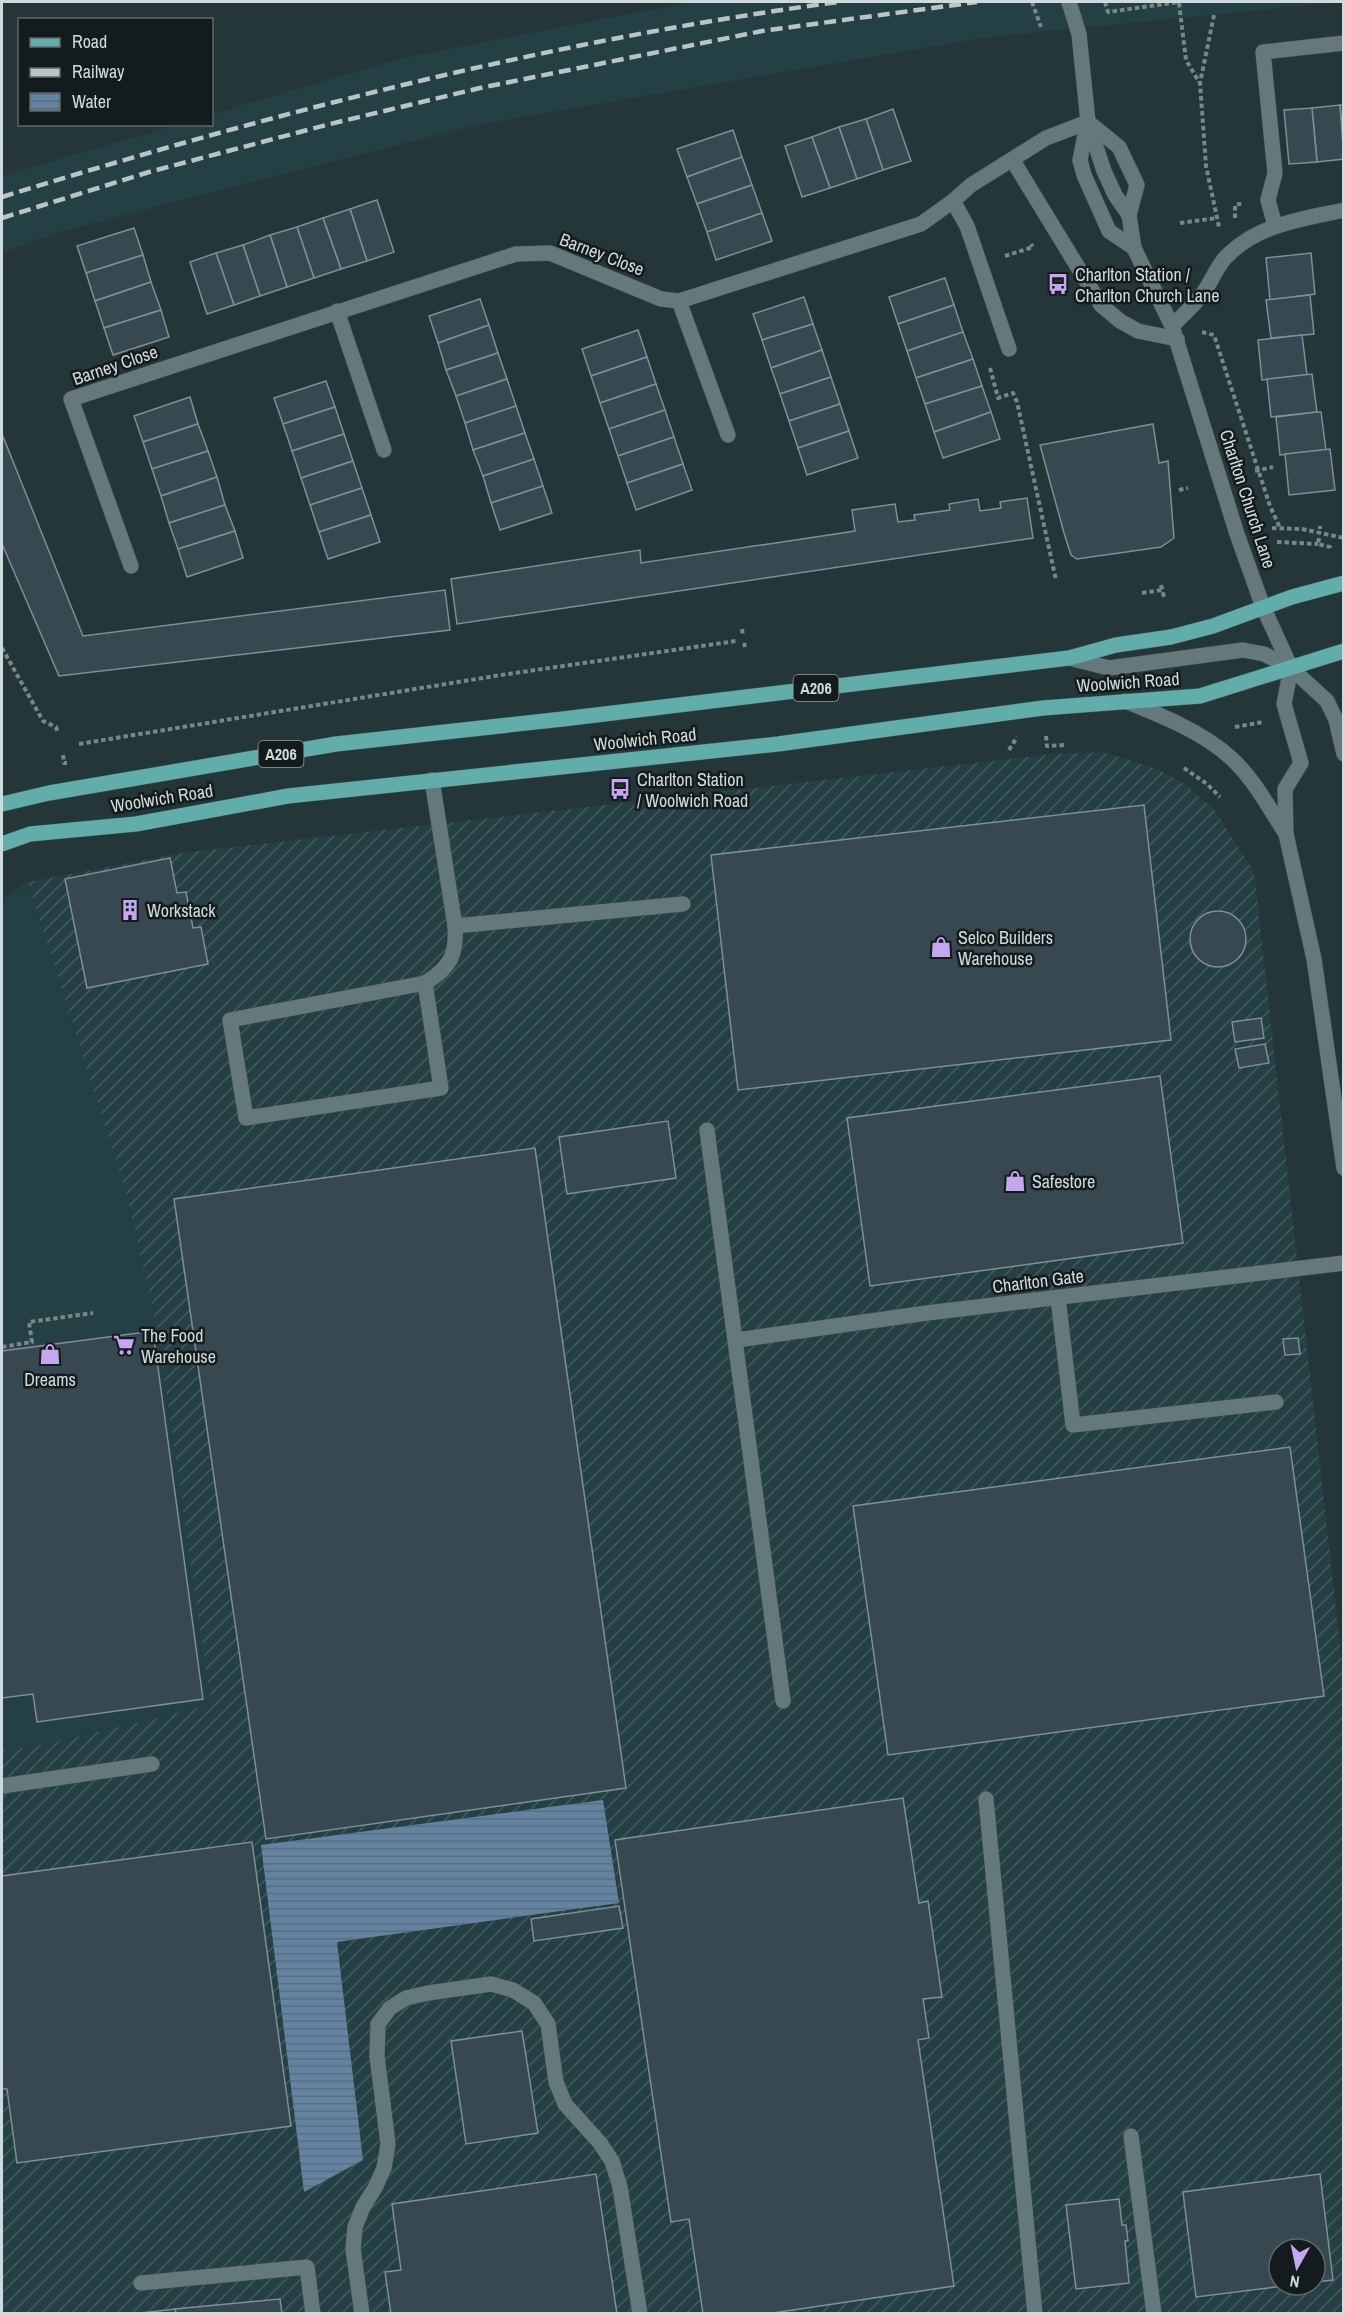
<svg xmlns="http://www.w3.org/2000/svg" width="1345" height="2315" font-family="'Archivo Narrow',sans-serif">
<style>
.built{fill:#254044}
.industrial{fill:url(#industrial-furrows);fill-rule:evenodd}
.water{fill:url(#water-rules)}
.building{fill:#384850;stroke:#7d8f97;stroke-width:1.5}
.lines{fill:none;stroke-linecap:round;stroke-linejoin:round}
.minor-casing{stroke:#425254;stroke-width:16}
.major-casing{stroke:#425254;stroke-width:16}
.path{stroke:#788788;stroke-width:4;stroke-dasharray:4.5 3;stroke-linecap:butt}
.minor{stroke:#65797c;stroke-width:15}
.major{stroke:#61ada9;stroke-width:15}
.rail{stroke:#b9c4c6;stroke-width:4.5;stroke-dasharray:12 6;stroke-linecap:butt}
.labels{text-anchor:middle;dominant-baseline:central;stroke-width:5;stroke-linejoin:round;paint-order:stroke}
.shield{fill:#141b1d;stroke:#97a1a2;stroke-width:1.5}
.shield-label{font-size:16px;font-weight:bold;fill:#cfdadb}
.street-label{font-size:18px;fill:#cfdadb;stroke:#141b1d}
.poi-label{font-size:18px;fill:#cfdadb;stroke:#141b1d;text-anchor:start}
</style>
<defs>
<pattern id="industrial-furrows" width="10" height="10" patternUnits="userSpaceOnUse" patternTransform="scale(1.5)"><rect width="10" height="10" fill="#254044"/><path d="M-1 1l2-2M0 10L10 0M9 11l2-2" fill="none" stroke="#445b5e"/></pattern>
<pattern id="water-rules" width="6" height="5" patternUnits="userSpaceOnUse" patternTransform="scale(1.5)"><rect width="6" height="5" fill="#6483a0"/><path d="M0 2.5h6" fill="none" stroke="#576c7f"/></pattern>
</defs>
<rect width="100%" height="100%" fill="#243638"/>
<g class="built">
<polygon points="690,2 1339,2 982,38 476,125 62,231 2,253 2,176 176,125 212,124 212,114 403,58"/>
<polygon points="28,882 127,1196 157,1327 211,1705 46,1744 2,1751 2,899"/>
</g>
<path class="industrial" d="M1104,752L1160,770L1186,785L1214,809L1254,872L1343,1672V2313H2V1751L46,1744L211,1705L157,1327L127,1196L28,882L182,853L1053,754ZM1279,2249H1315V2285H1279Z"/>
<polygon class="water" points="603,1800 619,1903 337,1942 363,2160 304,2192 261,1845"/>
<g class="building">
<polygon points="1340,105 1344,159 1317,162 1312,108"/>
<polygon points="1340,105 1344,105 1344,142"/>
<polygon points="1312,108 1317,162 1289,164 1284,110"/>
<polygon points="893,109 911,161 883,170 866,119"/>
<polygon points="866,119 883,170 857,179 839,127"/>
<polygon points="839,127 857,179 830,188 812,137"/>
<polygon points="733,130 742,157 687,177 677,149"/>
<polygon points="812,137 830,188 802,197 785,146"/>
<polygon points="742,157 752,185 697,204 687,177"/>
<polygon points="752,185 762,213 707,232 697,204"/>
<polygon points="377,200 394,252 367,261 350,209"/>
<polygon points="350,209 367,261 341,269 323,218"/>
<polygon points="762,213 772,241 716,260 707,232"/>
<polygon points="323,218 341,269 314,278 297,227"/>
<polygon points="297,227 314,278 287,287 270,235"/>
<polygon points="134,228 143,255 86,273 77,246"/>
<polygon points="270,235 287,287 260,296 243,245"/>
<polygon points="243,245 260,296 234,305 216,253"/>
<polygon points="216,253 234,305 207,314 190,262"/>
<polygon points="1311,253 1315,294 1270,300 1266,258"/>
<polygon points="143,255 151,282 95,301 86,273"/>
<polygon points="945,278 954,305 898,324 889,297"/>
<polygon points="151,282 161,310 104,328 95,301"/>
<polygon points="1310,295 1314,334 1271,338 1266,300"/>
<polygon points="804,297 813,324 762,340 753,314"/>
<polygon points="480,299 489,325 438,343 429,316"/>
<polygon points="954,305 963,332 907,351 898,324"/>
<polygon points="161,310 169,337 113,355 104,328"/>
<polygon points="813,324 822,350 771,368 762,340"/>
<polygon points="489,325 498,353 446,370 438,343"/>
<polygon points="638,330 647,357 591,376 582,349"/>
<polygon points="963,332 973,359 916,378 907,351"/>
<polygon points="1302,335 1307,375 1262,380 1258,340"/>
<polygon points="822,350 831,377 780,394 771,368"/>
<polygon points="498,353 507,379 456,396 446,370"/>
<polygon points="647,357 656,384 600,403 591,376"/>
<polygon points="973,359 982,386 925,404 916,378"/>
<polygon points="1312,374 1317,412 1271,417 1267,379"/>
<polygon points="831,377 840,404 789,421 780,394"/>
<polygon points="507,379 516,406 465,423 456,396"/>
<polygon points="326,381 335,407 283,424 274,398"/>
<polygon points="656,384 665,410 609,429 600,403"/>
<polygon points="982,386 991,412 934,432 925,404"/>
<polygon points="190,397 198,424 143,442 134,416"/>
<polygon points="840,404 849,431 798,448 789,421"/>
<polygon points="516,406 525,433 473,450 465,423"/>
<polygon points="335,407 344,434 292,451 283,424"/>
<polygon points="665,410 674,437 618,456 609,429"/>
<polygon points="991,412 1000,439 943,458 934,432"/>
<polygon points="1317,412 1321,412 1326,450 1280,455 1276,417"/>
<polygon points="198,424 208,451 152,469 143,442"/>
<polygon points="1153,424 1159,463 1168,461 1174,538 1161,547 1077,559 1071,555 1064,533 1040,445"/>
<polygon points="849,431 858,458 807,475 798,448"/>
<polygon points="525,433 534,459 483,476 473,450"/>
<polygon points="2,434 83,636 445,590 450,630 59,676 2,544"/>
<polygon points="344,434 353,461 301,478 292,451"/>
<polygon points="674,437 683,464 627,483 618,456"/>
<polygon points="1330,449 1335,490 1289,495 1285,454"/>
<polygon points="208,451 217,477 161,496 152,469"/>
<polygon points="534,459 543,486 491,503 483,476"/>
<polygon points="353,461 362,488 310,505 301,478"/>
<polygon points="683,464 692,490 636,510 627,483"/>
<polygon points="217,477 225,505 169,523 161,496"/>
<polygon points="543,486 552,513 500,530 491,503"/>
<polygon points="362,488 371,515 319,532 310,505"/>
<polygon points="1027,498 1033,538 457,624 451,579 640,550 641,563 855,531 852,510 895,504 898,522 915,520 914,515 950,510 949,504 978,499 980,511 1001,508 1000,502"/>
<polygon points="225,505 235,531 178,549 169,523"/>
<polygon points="371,515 380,542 328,559 319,532"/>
<polygon points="235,531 243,558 187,577 178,549"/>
<polygon points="1144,805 1171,1040 738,1090 711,855"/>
<polygon points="170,858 177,893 186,892 193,928 201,927 208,964 87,988 65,879"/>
<circle cx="1218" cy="939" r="28"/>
<polygon points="1261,1018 1264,1038 1235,1042 1232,1022"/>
<polygon points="1265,1044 1269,1063 1239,1068 1235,1049"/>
<polygon points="1160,1076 1183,1243 870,1286 847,1118"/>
<polygon points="668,1121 676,1178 567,1194 559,1137"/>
<polygon points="535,1148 626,1788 266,1839 174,1199"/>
<polygon points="153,1331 203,1699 37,1722 33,1694 2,1698 2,1351"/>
<polygon points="1298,1338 1300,1354 1285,1355 1283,1339"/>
<polygon points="1290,1447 1324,1696 888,1755 853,1506"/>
<polygon points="903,1798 919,1903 928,1901 942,1997 923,1999 929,2038 918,2040 954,2286 766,2314 703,2314 689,2219 671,2222 615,1840"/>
<polygon points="252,1842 291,2126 17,2163 7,2089 2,2089 2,1876"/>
<polygon points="619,1906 623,1928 534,1941 531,1919"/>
<polygon points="522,2031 538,2133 466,2144 451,2041"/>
<polygon points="596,2174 617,2314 391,2314 385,2272 401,2270 392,2204"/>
<polygon points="1320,2174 1333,2280 1315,2282 1315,2249 1279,2249 1279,2285 1291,2285 1196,2297 1183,2192"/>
<polygon points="1119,2199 1122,2225 1126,2225 1128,2241 1125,2241 1129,2283 1076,2289 1066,2205"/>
<polygon points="280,2299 282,2314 176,2314 175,2309"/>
<polygon points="175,2309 176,2314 132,2314"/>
</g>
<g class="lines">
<defs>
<g id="minor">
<polyline points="1069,2 1079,34 1088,122 1104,171 1115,195 1129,215"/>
<polyline points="1088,122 1119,147 1137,185 1129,215 1134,248 1172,326 1237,534 1263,607 1291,668"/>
<polyline points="1087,125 1080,160 1084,175 1109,231 1134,248"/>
<polyline points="1013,161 1101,305 1120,321 1138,331 1177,339"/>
<polyline points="953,201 967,226 1009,349"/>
<polyline points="1275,226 1268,200 1275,173 1263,52 1344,43"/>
<polyline points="679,301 728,435"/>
<polyline points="337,311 384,450"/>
<path d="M1172,326C1182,316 1192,307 1201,296C1212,283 1216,265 1229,254C1260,224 1303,219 1344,210"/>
<polyline points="131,566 71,399 516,254 550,253 661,299 679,301 921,224 953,201 971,185 1046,138 1088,122"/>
<polyline points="1069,658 1109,668 1243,650 1264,654 1291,668 1327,701 1336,720 1344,754"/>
<polyline points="1291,668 1284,704 1301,763 1285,789 1286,834 1314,959 1344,1168"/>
<path d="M1125,701C1160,715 1203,732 1231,758C1254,779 1269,808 1286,834"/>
<polyline points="455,926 683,904"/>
<path d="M425,983L441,1088L246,1118L230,1020L425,983C450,968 457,955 455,926L432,780"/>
<polyline points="707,1130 783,1701"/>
<polyline points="1058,1298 1073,1425 1276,1402"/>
<polyline points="737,1340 927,1313 1344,1263"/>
<polyline points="2,1786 152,1764"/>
<polyline points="986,1799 1035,2314"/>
<polyline points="1131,2136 1154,2314"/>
<polyline points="141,2283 307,2267 313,2314"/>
<polyline points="362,2314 353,2249 355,2227 363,2207 375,2188 384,2168 388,2144 377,2056 378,2024 390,2008 406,1998 428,1993 491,1984 513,1990 534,2003 548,2024 556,2082 565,2104 600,2143 612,2161 620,2187 640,2314"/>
</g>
<g id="major">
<polyline points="2,804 49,793 336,744 563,719 1069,658 1116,645 1171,637 1213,626 1292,597 1344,583"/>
<polyline points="2,844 30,834 136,824 288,796 778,744 1043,708 1200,696 1344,651"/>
</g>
</defs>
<use href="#minor" class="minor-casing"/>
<use href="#major" class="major-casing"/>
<g class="path">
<polyline points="1032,2 1041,27"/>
<polyline points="1105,2 1108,12 1179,2"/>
<polyline points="1179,3 1186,60 1199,82"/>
<polyline points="1214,15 1200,83 1206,166 1219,227"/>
<polyline points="1235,218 1235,205 1244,203"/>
<polyline points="1180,223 1217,218"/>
<polyline points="1005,256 1033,247 1031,244"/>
<polyline points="1202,332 1214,335 1270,506 1280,528"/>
<polyline points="990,368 998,398 1013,393 1017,402 1056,580"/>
<polyline points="1255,471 1273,467"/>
<polyline points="1179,490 1188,488"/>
<polyline points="1272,528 1302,529 1344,538"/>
<polyline points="1320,529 1320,526"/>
<polyline points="1319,538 1318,544 1330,547 1331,551"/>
<polyline points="1277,542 1318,544"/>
<polyline points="1161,585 1164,597"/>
<polyline points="1142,593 1162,590"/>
<polyline points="742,629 743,636"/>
<polyline points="744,643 745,647"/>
<polyline points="2,648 43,721 56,727 58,733"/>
<polyline points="1235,727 1263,722"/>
<polyline points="1046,736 1047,746 1065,745"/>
<polyline points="79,744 501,675 736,641"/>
<polyline points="1009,750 1017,737"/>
<polyline points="63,755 64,763 67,763"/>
<polyline points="1184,768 1207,784 1220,797"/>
<polyline points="2,1347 32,1342 29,1322 93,1313"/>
</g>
<use href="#minor" class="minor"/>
<use href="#major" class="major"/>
<g class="rail">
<path d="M2,197C276,112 553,40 838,2"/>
<polyline points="2,218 149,172 330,124 480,88 762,31 977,2"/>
</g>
</g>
<defs>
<symbol id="bus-bare" viewBox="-9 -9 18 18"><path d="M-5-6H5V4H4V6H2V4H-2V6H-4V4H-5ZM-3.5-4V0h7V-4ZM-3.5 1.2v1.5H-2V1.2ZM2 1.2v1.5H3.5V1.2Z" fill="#c5a6f0" stroke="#141b1d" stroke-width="2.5" paint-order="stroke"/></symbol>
<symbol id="building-bare" viewBox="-9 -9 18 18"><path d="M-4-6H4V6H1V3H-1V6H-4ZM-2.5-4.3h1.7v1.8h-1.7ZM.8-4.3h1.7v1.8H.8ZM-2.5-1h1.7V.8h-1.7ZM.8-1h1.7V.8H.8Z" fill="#c5a6f0" stroke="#141b1d" stroke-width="2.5" paint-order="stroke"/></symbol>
<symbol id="shop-bare" viewBox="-9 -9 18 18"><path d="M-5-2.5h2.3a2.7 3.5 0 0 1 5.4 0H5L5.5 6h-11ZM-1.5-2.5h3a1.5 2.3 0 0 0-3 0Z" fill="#c5a6f0" stroke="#141b1d" stroke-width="2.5" paint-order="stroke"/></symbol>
<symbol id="supermarket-bare" viewBox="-9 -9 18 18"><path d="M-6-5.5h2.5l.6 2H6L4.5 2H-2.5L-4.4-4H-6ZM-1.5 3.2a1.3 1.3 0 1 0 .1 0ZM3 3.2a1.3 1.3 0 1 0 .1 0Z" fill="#c5a6f0" stroke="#141b1d" stroke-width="2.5" paint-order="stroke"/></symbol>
</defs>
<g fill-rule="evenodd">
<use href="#bus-bare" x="1043" y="269" width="30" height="30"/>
<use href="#bus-bare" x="605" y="774" width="30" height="30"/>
<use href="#building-bare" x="115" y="895" width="30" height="30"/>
<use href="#shop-bare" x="926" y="932" width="30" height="30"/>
<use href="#shop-bare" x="1000" y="1166" width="30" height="30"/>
<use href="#supermarket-bare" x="109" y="1330" width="30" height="30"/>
<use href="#shop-bare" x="35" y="1339" width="30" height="30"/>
</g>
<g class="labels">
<g class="shield">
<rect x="793.5" y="675" width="45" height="26" rx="4.5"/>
<rect x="258.5" y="741" width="45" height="26" rx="4.5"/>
</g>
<g class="shield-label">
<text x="816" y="688">A206</text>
<text x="281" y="754">A206</text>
</g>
<g class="street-label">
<text transform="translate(602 254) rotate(21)">Barney Close</text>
<text transform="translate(115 365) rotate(-19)">Barney Close</text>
<text transform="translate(1248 499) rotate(72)">Charlton Church Lane</text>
<text transform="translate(1128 682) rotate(-4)">Woolwich Road</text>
<text transform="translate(645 739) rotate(-6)">Woolwich Road</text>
<text transform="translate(162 798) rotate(-9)">Woolwich Road</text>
<text transform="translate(1038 1281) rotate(-7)">Charlton Gate</text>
</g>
<g class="poi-label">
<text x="1075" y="274">Charlton Station /<tspan x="1075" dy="21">Charlton Church Lane</tspan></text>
<text x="637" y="779">Charlton Station<tspan x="637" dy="21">/ Woolwich Road</tspan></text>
<text x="147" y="910">Workstack</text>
<text x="958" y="937">Selco Builders<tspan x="958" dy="21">Warehouse</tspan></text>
<text x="1032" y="1181">Safestore</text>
<text x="141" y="1335">The Food<tspan x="141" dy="21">Warehouse</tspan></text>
<text x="50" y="1379" text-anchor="middle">Dreams</text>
</g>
</g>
<rect width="1345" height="2315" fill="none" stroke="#cfdadb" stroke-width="6"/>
<rect x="18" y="18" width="195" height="108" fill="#141b1d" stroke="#5f6769" stroke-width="1.5"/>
<rect x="30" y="38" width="30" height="9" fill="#61ada9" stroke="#5f6769" stroke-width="1.5"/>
<text x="72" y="48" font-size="18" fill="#cfdadb">Road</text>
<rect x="30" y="68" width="30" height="9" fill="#b9c4c6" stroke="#5f6769" stroke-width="1.5"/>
<text x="72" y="78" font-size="18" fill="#cfdadb">Railway</text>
<rect x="30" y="93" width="30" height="18" fill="url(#water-rules)" stroke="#5f6769" stroke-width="1.5"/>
<text x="72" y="108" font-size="18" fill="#cfdadb">Water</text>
<g transform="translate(1297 2267) rotate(189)"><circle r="28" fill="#141b1d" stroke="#5f6769" stroke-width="1.5"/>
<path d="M0-4.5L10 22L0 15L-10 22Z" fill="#c5a6f0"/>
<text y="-9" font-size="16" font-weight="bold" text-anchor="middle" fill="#cfdadb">N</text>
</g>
</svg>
